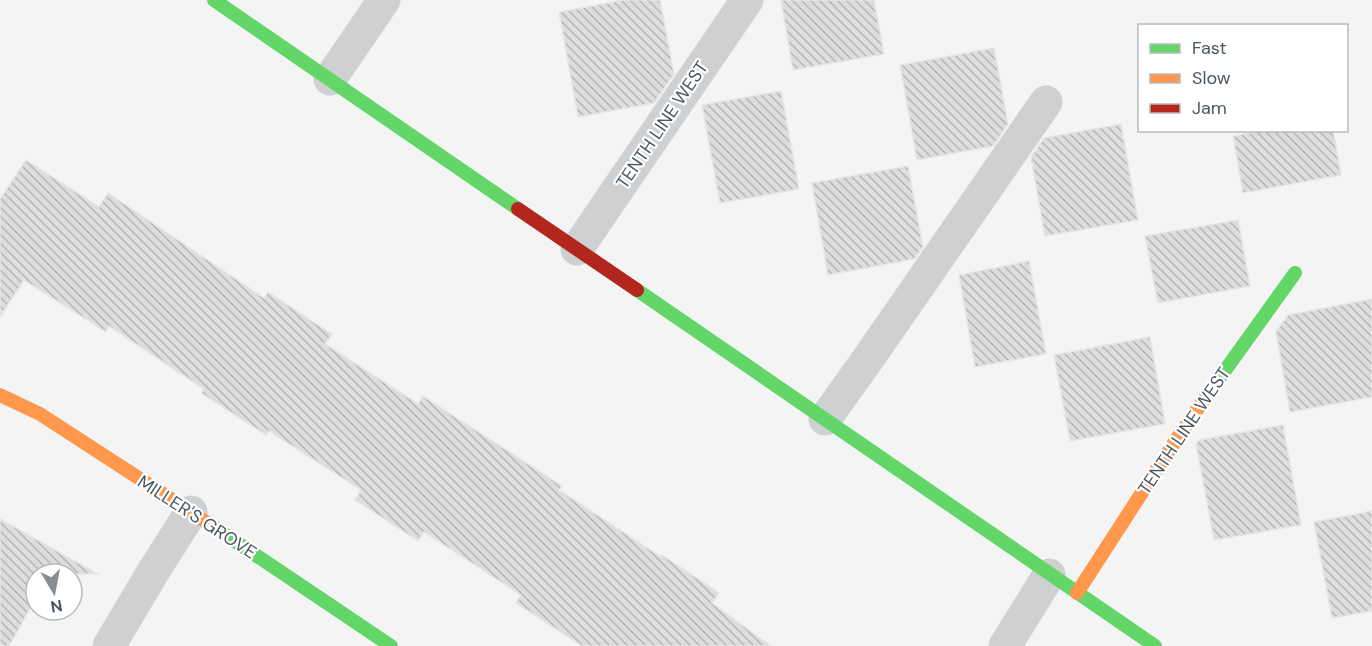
<svg xmlns="http://www.w3.org/2000/svg" width="1372" height="646" font-family="'DM Sans',sans-serif">
<style>
.building{fill:url(#building-back-hatch);stroke:#e5e6e7;stroke-width:1.5}
.lines{fill:none;stroke-linecap:round;stroke-linejoin:round}
.street{stroke:#ced0d2;stroke-width:33}
.fast{stroke:#63d668;stroke-width:14}
.slow{stroke:#ff974d;stroke-width:14}
.jam{stroke:#b3261e;stroke-width:14}
.labels{text-anchor:middle;dominant-baseline:central;stroke-width:4.5;stroke-linejoin:round;paint-order:stroke}
.street-label{font-size:18px;fill:#4a5661;stroke:#fff}
</style>
<defs>
<pattern id="building-back-hatch" width="6" height="6" patternUnits="userSpaceOnUse" patternTransform="scale(1.5)"><rect width="6" height="6" fill="#ddddde"/><path d="M-1 5l2 2M0 0l6 6M5-1l2 2" fill="none" stroke="#b5b6b7"/></pattern>
</defs>
<rect width="100%" height="100%" fill="#f4f4f4"/>
<g class="building">
<polygon points="624,0 660,0 674,74 654,103 578,117 559,12"/>
<polygon points="781,0 874,0 884,54 793,70"/>
<polygon points="994,48 1008,124 993,146 917,160 900,65"/>
<polygon points="781,91 799,189 720,203 702,105"/>
<polygon points="1121,124 1138,220 1045,236 1031,157 1044,138"/>
<polygon points="1264,130 1333,130 1341,175 1243,193 1233,136"/>
<polygon points="26,160 99,207 108,193 264,298 268,292 332,334 325,344 418,404 423,396 562,486 559,490 661,557 662,555 719,593 712,603 771,646 582,646 516,603 521,595 424,532 418,541 355,500 361,490 269,431 266,435 201,393 204,389 109,326 106,332 24,280 0,317 0,199"/>
<polygon points="908,166 923,247 914,259 828,275 812,183"/>
<polygon points="1238,220 1250,286 1158,303 1145,236"/>
<polygon points="1029,261 1046,354 975,367 959,275"/>
<polygon points="1372,299 1372,397 1290,412 1276,332 1288,315"/>
<polygon points="1150,337 1165,423 1164,424 1070,441 1054,355"/>
<polygon points="1283,425 1301,525 1214,540 1196,444 1199,440"/>
<polygon points="1372,511 1372,611 1332,618 1314,522"/>
<polygon points="0,519 98,574 36,574 36,598 9,646 0,646"/>
</g>
<g class="lines">
<g class="street">
<polyline points="330,79 384,0"/>
<polyline points="577,249 747,0"/>
<polyline points="825,419 870,356 1046,102"/>
<polyline points="109,646 153,572 191,512"/>
<polyline points="1005,646 1049,575"/>
</g>
<g class="fast">
<polyline points="214,0 518,209"/>
<polyline points="637,290 1155,646"/>
<polyline points="1203,401 1295,273"/>
<polyline points="211,525 391,646"/>
</g>
<g class="slow">
<polyline points="0,395 40,414 211,525"/>
<polyline points="1077,593 1176,440 1203,401"/>
</g>
<polyline class="jam" points="518,209 637,290"/>
</g>
<g class="labels">
<g class="street-label">
<text transform="translate(662 125) rotate(-56)">TENTH LINE WEST</text>
<text transform="translate(1184 431) rotate(-56)">TENTH LINE WEST</text>
<text transform="translate(197 517) rotate(33)">MILLER'S GROVE</text>
</g>
</g>
<rect x="1138" y="24" width="210" height="108" fill="#ffffff" stroke="#b7bbc0" stroke-width="1.5"/>
<rect x="1150" y="44" width="30" height="9" fill="#63d668" stroke="#b7bbc0" stroke-width="1.5"/>
<text x="1192" y="54" font-size="18" fill="#4a5661">Fast</text>
<rect x="1150" y="74" width="30" height="9" fill="#ff974d" stroke="#b7bbc0" stroke-width="1.5"/>
<text x="1192" y="84" font-size="18" fill="#4a5661">Slow</text>
<rect x="1150" y="104" width="30" height="9" fill="#b3261e" stroke="#b7bbc0" stroke-width="1.5"/>
<text x="1192" y="114" font-size="18" fill="#4a5661">Jam</text>
<g transform="translate(54 592) rotate(170)"><circle r="28" fill="#ffffff" stroke="#b7bbc0" stroke-width="1.5"/>
<path d="M0-4.5L10 22L0 15L-10 22Z" fill="#868d94"/>
<text y="-9" font-size="16" font-weight="bold" text-anchor="middle" fill="#4a5661">N</text>
</g>
</svg>
